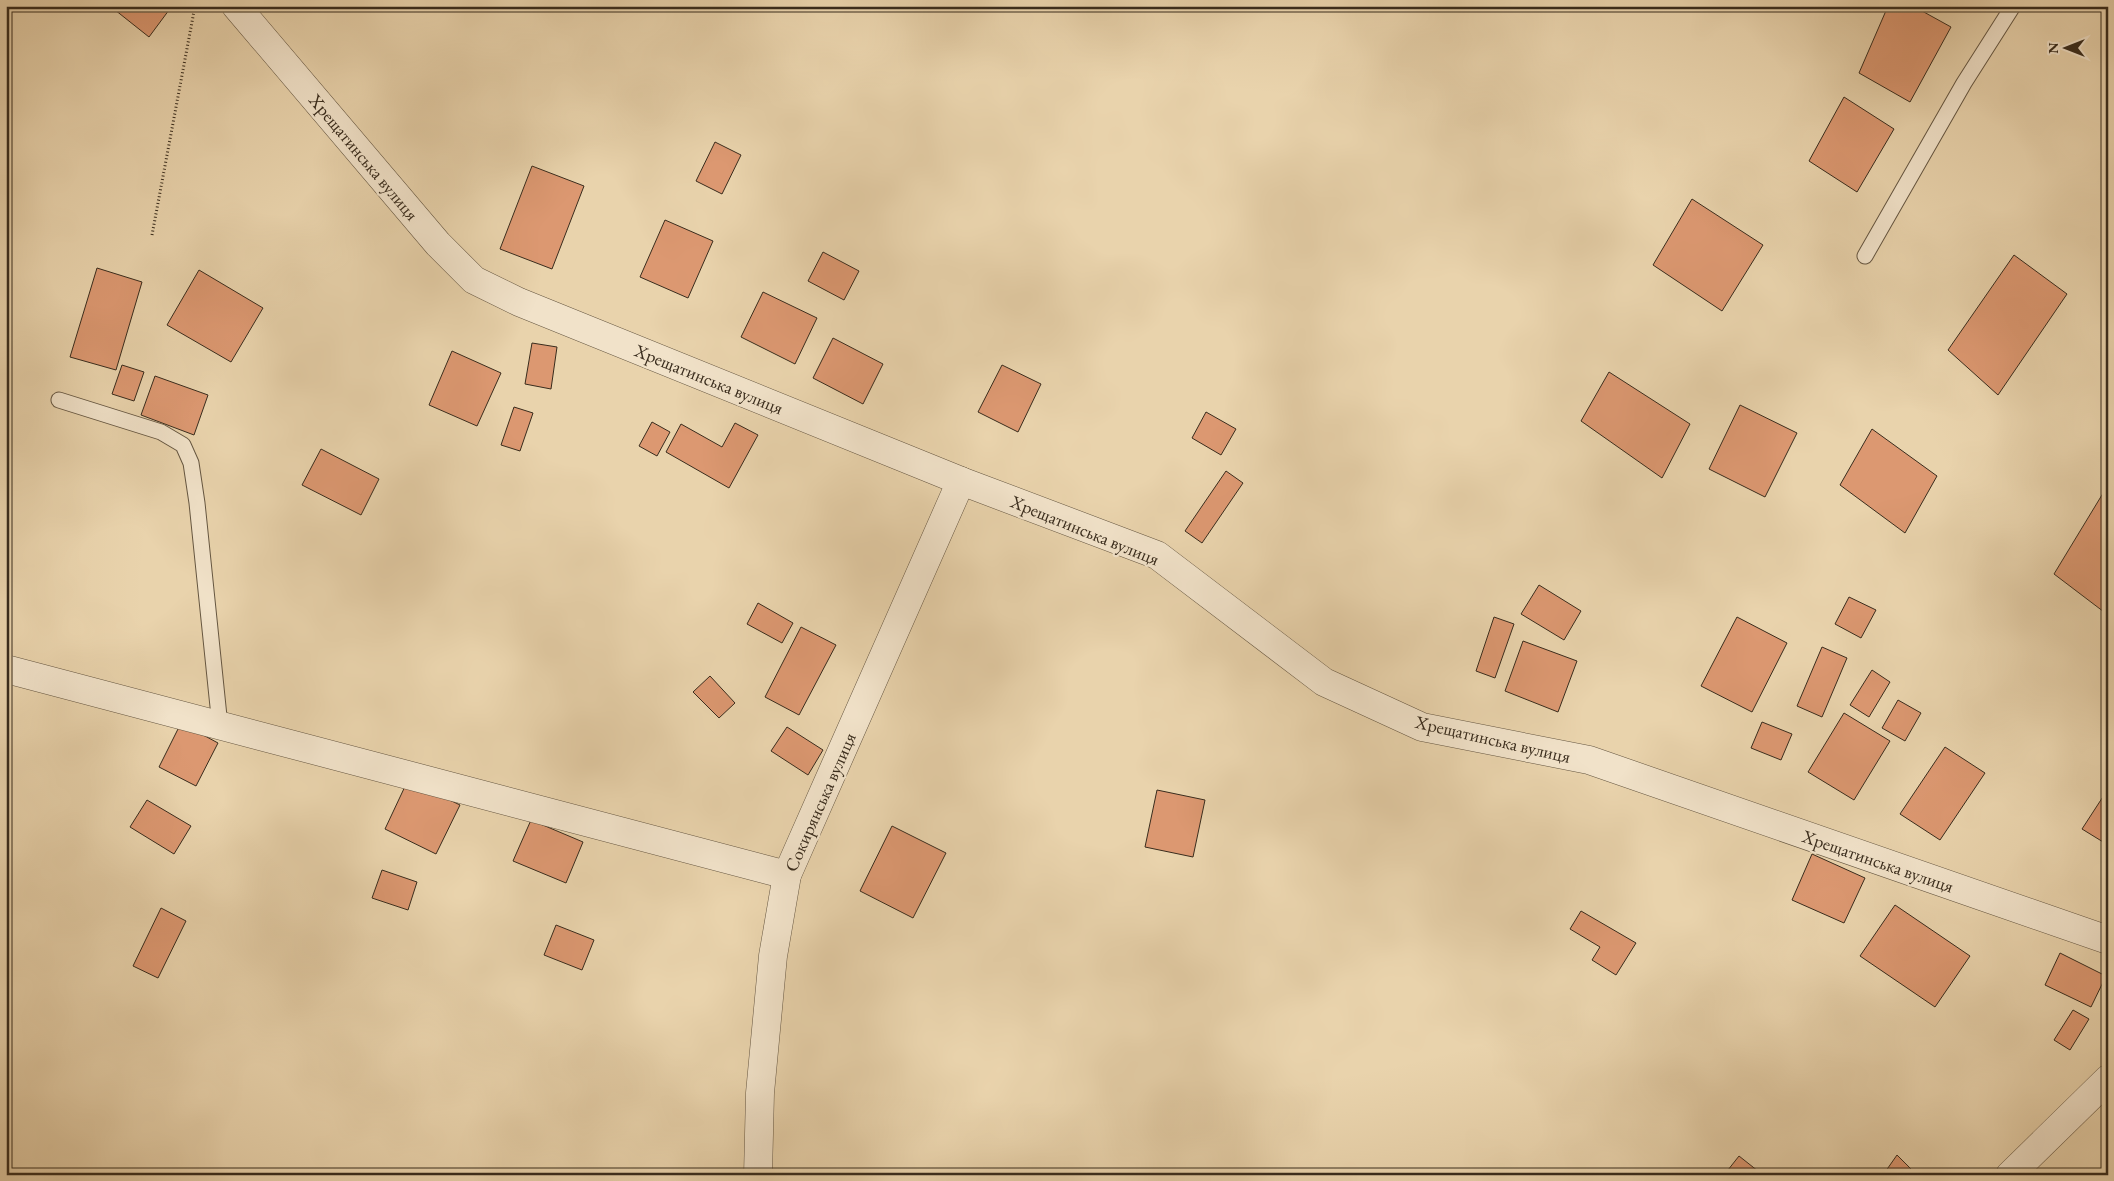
<svg xmlns="http://www.w3.org/2000/svg" width="2114" height="1181" font-family="'EB Garamond',serif">
<style>
.building{fill:#dc9871;stroke:#392c1d}
.lines{fill:none;stroke-linecap:round;stroke-linejoin:round}
.lane-casing{stroke:#655641;stroke-width:17}
.street-casing{stroke:#655641;stroke-width:29}
.path{stroke:#392c1d;stroke-width:3;stroke-dasharray:1 2.5;stroke-linecap:butt}
.lane{stroke:#f1e2c9;stroke-width:15}
.street{stroke:#f1e2c9;stroke-width:28}
.labels{text-anchor:middle;dominant-baseline:central;stroke-width:4.5;stroke-linejoin:round;paint-order:stroke}
.street-label{font-size:18px;fill:#392c1d;stroke:#f1e2c9}
</style>
<rect width="100%" height="100%" fill="#e9d3ac"/>
<filter id="stains"><feTurbulence type="fractalNoise" baseFrequency=".004" numOctaves="4"/><feColorMatrix values="0 0 0 0 .2 0 0 0 0 .09 0 0 0 0 .02 0 0 0 .5 -.17"/></filter>
<radialGradient id="worn" r=".72"><stop offset=".6" stop-color="#630" stop-opacity="0"/><stop offset="1" stop-color="#630" stop-opacity=".3"/></radialGradient>
<g class="building">
<polygon points="110,6 172,6 149,37"/>
<polygon points="1888,6 1913,6 1951,27 1910,102 1859,73"/>
<polygon points="1844,97 1894,129 1857,192 1809,161"/>
<polygon points="715,142 741,155 722,194 696,181"/>
<polygon points="532,166 584,186 552,269 500,249"/>
<polygon points="1692,199 1763,245 1722,311 1653,265"/>
<polygon points="665,220 713,241 688,298 640,277"/>
<polygon points="823,252 859,271 844,300 808,281"/>
<polygon points="2014,255 2067,294 1998,395 1948,350"/>
<polygon points="97,268 142,282 116,370 70,357"/>
<polygon points="199,270 263,308 231,362 167,325"/>
<polygon points="763,292 817,318 795,364 741,337"/>
<polygon points="833,338 883,364 863,404 813,378"/>
<polygon points="532,343 557,347 551,389 525,384"/>
<polygon points="452,351 501,373 477,426 429,405"/>
<polygon points="122,365 144,372 134,401 112,394"/>
<polygon points="1002,365 1041,384 1018,432 978,412"/>
<polygon points="1609,372 1690,424 1662,478 1581,421"/>
<polygon points="155,376 208,395 194,435 141,415"/>
<polygon points="1740,405 1797,433 1765,497 1709,469"/>
<polygon points="514,407 533,413 520,451 501,445"/>
<polygon points="1206,412 1236,429 1221,455 1192,438"/>
<polygon points="652,422 670,432 657,456 639,446"/>
<polygon points="735,423 758,435 729,488 666,452 681,424 722,447"/>
<polygon points="1872,429 1937,476 1905,533 1840,485"/>
<polygon points="321,449 379,479 361,515 302,485"/>
<polygon points="1226,471 1243,483 1202,543 1185,531"/>
<polygon points="2108,485 2108,615 2054,574"/>
<polygon points="1539,585 1581,611 1564,640 1521,614"/>
<polygon points="1849,597 1876,610 1861,638 1835,624"/>
<polygon points="758,603 793,623 782,643 747,624"/>
<polygon points="1494,617 1514,624 1495,678 1476,671"/>
<polygon points="1737,617 1787,643 1752,712 1701,686"/>
<polygon points="801,627 836,645 799,715 765,697"/>
<polygon points="1523,641 1577,661 1558,712 1505,691"/>
<polygon points="1822,647 1847,658 1822,717 1797,706"/>
<polygon points="1872,670 1890,682 1869,717 1850,705"/>
<polygon points="710,676 735,703 719,718 693,692"/>
<polygon points="1898,700 1921,713 1905,741 1882,728"/>
<polygon points="1844,713 1890,741 1854,800 1808,772"/>
<polygon points="1762,722 1792,734 1781,760 1751,748"/>
<polygon points="181,723 218,743 196,786 159,767"/>
<polygon points="787,727 823,750 808,775 771,751"/>
<polygon points="1945,747 1985,773 1940,840 1900,814"/>
<polygon points="408,780 460,805 436,854 385,829"/>
<polygon points="2108,789 2108,845 2082,829"/>
<polygon points="1157,790 1205,800 1193,857 1145,847"/>
<polygon points="147,800 191,826 174,854 130,827"/>
<polygon points="531,820 583,842 566,883 513,861"/>
<polygon points="892,826 946,853 913,918 860,891"/>
<polygon points="1812,854 1865,878 1844,923 1792,900"/>
<polygon points="382,870 417,882 408,910 372,898"/>
<polygon points="1895,905 1970,956 1935,1007 1860,956"/>
<polygon points="161,908 186,921 158,978 133,966"/>
<polygon points="1581,911 1636,943 1616,975 1592,960 1600,947 1570,929"/>
<polygon points="556,925 594,940 582,970 544,955"/>
<polygon points="2060,953 2106,976 2091,1007 2045,985"/>
<polygon points="2073,1010 2089,1019 2070,1050 2054,1040"/>
<polygon points="1897,1155 1917,1175 1883,1175"/>
<polygon points="1739,1156 1763,1175 1724,1175"/>
</g>
<g class="lines">
<defs>
<g id="lane">
<polyline points="1865,256 1964,83 2013,6"/>
<polyline points="59,400 161,432 183,445 191,463 197,503 220,726"/>
</g>
<g id="street">
<polyline points="236,6 438,244 474,280 519,302 961,481 1157,555 1324,682 1422,727 1589,760 2108,940"/>
<polyline points="6,669 787,875"/>
<polyline points="758,1175 760,1093 773,956 787,875 961,481"/>
<polyline points="2010,1175 2108,1079"/>
</g>
</defs>
<use href="#lane" class="lane-casing"/>
<use href="#street" class="street-casing"/>
<polyline class="path" points="152,235 195,6"/>
<use href="#lane" class="lane"/>
<use href="#street" class="street"/>
</g>
<g class="labels">
<g class="street-label">
<text transform="translate(364 157) rotate(50)">Хрещатинська вулиця</text>
<text transform="translate(709 379) rotate(22)">Хрещатинська вулиця</text>
<text transform="translate(1085 530) rotate(22)">Хрещатинська вулиця</text>
<text transform="translate(1493 739) rotate(13)">Хрещатинська вулиця</text>
<text transform="translate(820 802) rotate(-66)">Сокирянська вулиця</text>
<text transform="translate(1878 861) rotate(19)">Хрещатинська вулиця</text>
</g>
</g>
<rect width="2114" height="1181" fill="none" stroke="#e9d3ac" stroke-width="25"/>
<rect x="8" y="8" width="2099" height="1166" fill="none" stroke="#392c1d" stroke-width="2.5"/>
<rect x="12" y="12" width="2089" height="1156" fill="none" stroke="#392c1d"/>
<g transform="translate(2066 48) rotate(270)" stroke="#f1e2c9" stroke-width="4" paint-order="stroke">
<path d="M0-4L9 19L0 12L-9 19Z" fill="#392c1d"/>
<text y="-8" font-size="14" font-weight="bold" text-anchor="middle" fill="#392c1d">N</text>
</g>
<rect width="100%" height="100%" filter="url(#stains)"/>
<rect width="100%" height="100%" fill="url(#worn)"/>
</svg>
